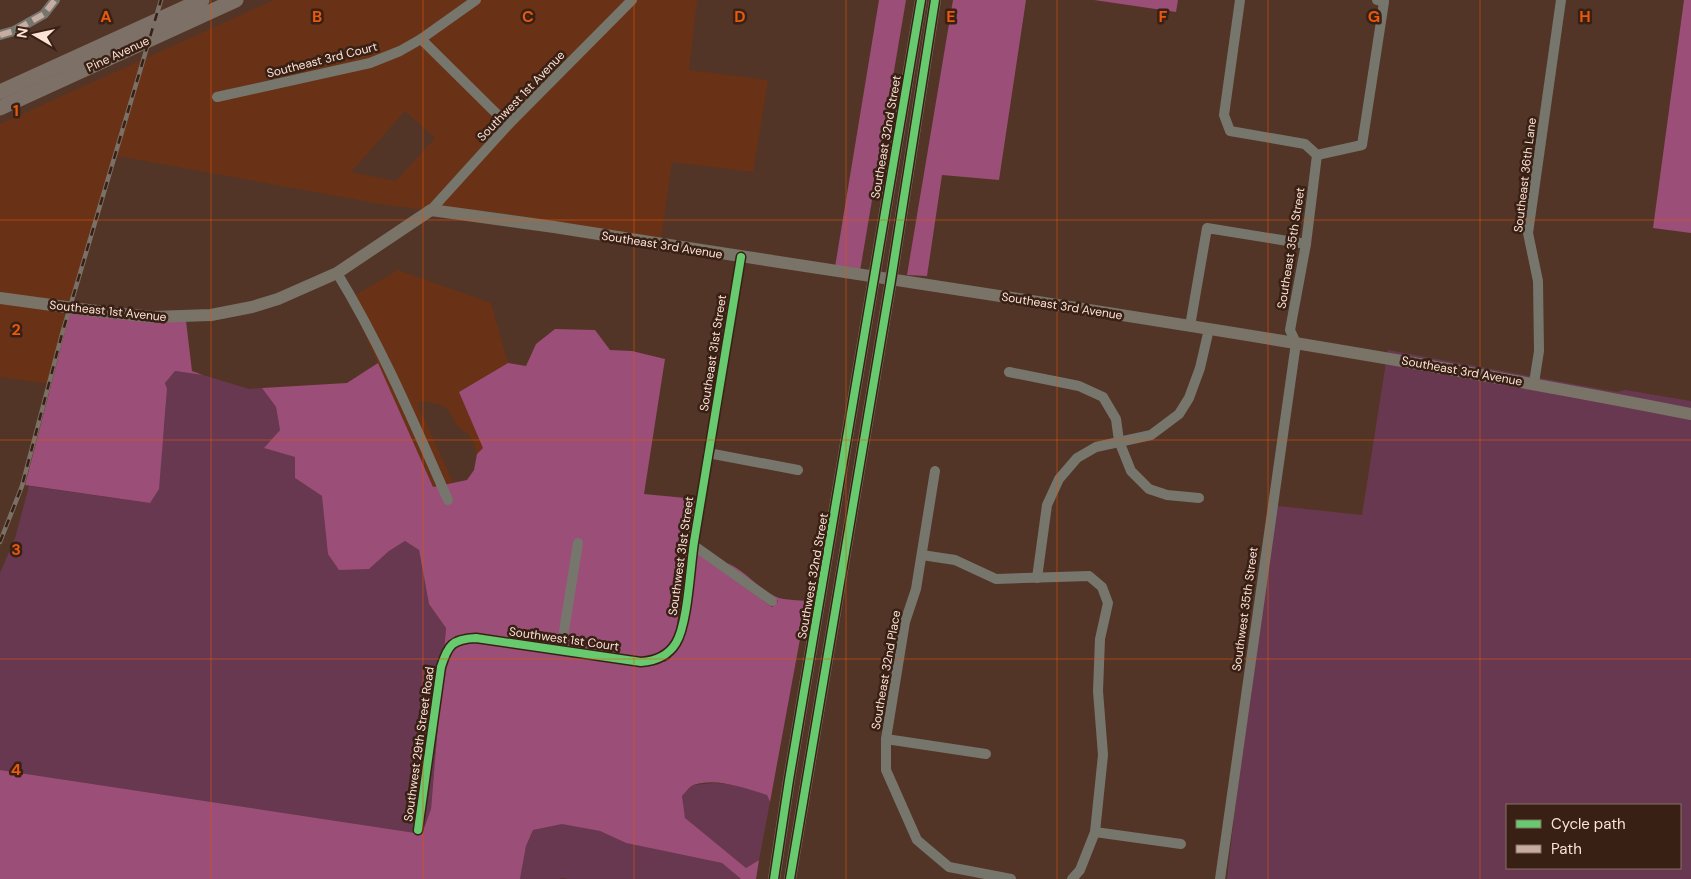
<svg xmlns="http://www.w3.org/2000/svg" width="1691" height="879" font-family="'DM Sans',sans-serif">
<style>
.built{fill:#693216;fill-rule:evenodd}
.green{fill:#683850;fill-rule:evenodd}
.forest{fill:#9b4e77}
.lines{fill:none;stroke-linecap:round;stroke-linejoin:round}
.minor{stroke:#76766d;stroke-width:10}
.major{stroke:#797368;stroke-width:12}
.highway{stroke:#7d7067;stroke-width:15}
.rail-casing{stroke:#7a7066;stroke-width:4.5}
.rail{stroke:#382015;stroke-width:2.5;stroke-dasharray:8;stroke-linecap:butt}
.quiet{stroke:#c7aca2;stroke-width:6;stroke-dasharray:12 6;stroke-linecap:butt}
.cycleway-casing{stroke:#382015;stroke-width:11}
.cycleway{stroke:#67ca6e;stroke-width:8}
.grid{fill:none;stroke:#e8590c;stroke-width:1;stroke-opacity:0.55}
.labels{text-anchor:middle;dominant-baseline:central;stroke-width:5;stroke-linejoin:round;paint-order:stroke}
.street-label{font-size:12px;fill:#fde2d6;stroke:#382015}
.grid-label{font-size:16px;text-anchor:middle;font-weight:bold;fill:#e8590c;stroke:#382015;stroke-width:5;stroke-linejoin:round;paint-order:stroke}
</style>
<rect width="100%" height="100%" fill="#523526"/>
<g class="built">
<path d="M274,0H697L689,70L768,80L753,172L672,162L661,240L386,205L117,156L72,304L0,294V124ZM405,111L435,138L396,181L351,172Z"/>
<polygon points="398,270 491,303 508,363 459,392 484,448 477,454 473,441 467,433 457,426 448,409 441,405 423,401 419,402 419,408 453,482 433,487 349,299"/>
<polygon points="0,302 70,312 51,384 0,377"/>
</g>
<g class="green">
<polygon points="1388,350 1617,392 1625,390 1691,401 1691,409 1387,354"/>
<path d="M1386,362L1691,418V879H1227L1269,505L1362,515ZM1507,805H1680V868H1507Z"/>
<polygon points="175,371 203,375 249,389 262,388 276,407 280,430 265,448 295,457 295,478 322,496 326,521 369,569 389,551 405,541 419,550 429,604 446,628 431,809 422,834 0,770 0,573 15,538 29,486 150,503 162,430 164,430 167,389 165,383"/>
<polygon points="715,783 737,785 767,795 770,802 759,860 746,868 684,818 682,796 692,785"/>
<polygon points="562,823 600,831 626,843 722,863 741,879 568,879 562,878 559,879 520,879 526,846 533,830"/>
</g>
<g class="forest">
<polygon points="879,0 906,0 860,271 835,267"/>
<polygon points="953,0 1026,0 999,180 942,175 927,276 907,275"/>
<polygon points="1094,0 1178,0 1176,12"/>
<polygon points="1684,0 1691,0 1691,233 1653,228"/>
<polygon points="70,312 186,321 192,371 203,375 175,371 165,383 167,389 159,489 150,503 25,485"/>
<path d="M555,329L595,330L610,350L632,351L665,359L644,494L696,499L689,543L687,545L688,546L676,631C667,652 657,657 634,657L467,634L455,636L457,644L469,642L664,662L670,659L697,553L772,607L778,601L727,563C747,571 759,591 779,598C787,600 798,600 807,601L770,802L767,795C744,788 717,777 693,785C689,787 685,793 682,796L685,818L746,868L759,860L756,879H741L722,863L626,843L600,831L562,824L533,830L526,846L520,879H0V770L422,834L431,809L446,628L429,604L419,550L405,541L389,551L369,569L339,570L328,554L322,496L295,478V457L264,448L280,430L276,407L262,388L347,383L378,363L433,487L467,480L474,470L477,454L483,448L459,392L508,363L526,366L536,344Z"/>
</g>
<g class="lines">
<g class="minor">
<polyline points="1240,0 1224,115 1230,131 1305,144 1317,155 1362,145 1384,2 1377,0"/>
<polyline points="0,35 14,31 44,14 55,0"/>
<polyline points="421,39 508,125"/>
<polyline points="217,97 370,63 400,51 421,39 476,0"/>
<polyline points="431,210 508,125 632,0"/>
<path d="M337,273C381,345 414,423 448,500"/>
<polyline points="1190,326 1207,228 1306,244"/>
<polyline points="1009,372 1079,386 1103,397 1116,419 1119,441 1131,471 1149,489 1167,495 1199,498"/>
<polyline points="1534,383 1539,351 1538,281 1528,233 1561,0"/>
<polyline points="708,453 798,470"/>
<polyline points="935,471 916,589 905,622 886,739 886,770 917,840 949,867 1011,879"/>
<polyline points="693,545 772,601"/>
<polyline points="922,555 955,560 996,579 1089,576 1102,587 1108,603 1100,639 1098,691 1103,755 1095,832 1080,870 1072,879"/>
<polyline points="1037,578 1047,505 1059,479 1077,458 1096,447 1151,435 1179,414 1189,398 1200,368 1209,329"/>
<polyline points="561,650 578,543"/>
<polyline points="886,739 986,754"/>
<path d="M418,830L441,667C448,645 452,639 476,638L641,662C656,661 668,656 676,643C688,623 690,567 694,542C709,447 725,352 741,257"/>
<polyline points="1095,832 1181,844"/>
<polyline points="1220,879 1296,343 1290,330 1306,244 1317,155"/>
</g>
<g class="major">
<path d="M0,298L88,310L152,317L211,315L252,307L278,299L337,273L431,210L554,227C933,287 1314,340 1691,414"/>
<polyline points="774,879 789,780 921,0"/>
<polyline points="790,879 891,280 935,0"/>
</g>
<g class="highway">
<polyline points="0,92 202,0"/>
<polyline points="0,108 236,0"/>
</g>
<defs>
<polyline id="rail" points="0,542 22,486 62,334 161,0"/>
</defs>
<use href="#rail" class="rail-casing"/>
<use href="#rail" class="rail"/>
<polyline class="quiet" points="0,35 14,31 44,14 55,0"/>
<defs>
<g id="cycleway">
<path d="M418,830L441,667C448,645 452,639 476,638L641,662C656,661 668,656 676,643C688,623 690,567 694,542C709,447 725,352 741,257"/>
<polyline points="774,879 789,780 921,0"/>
<polyline points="790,879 891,280 935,0"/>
</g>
</defs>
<use href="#cycleway" class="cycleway-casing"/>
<use href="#cycleway" class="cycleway"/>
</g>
<path class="grid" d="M211,0V879M423,0V879M634,0V879M846,0V879M1057,0V879M1268,0V879M1480,0V879M0,220H1691M0,440H1691M0,659H1691"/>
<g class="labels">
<g class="street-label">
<text transform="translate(118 54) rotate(-25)">Pine Avenue</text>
<text transform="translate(322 60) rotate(-14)">Southeast 3rd Court</text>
<text transform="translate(521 96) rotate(-46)">Southwest 1st Avenue</text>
<text transform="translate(886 137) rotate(-80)">Southeast 32nd Street</text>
<text transform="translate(1525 175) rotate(-83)">Southeast 36th Lane</text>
<text transform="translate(662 245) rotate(9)">Southeast 3rd Avenue</text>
<text transform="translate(1291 248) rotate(-81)">Southeast 35th Street</text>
<text transform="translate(1062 306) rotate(9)">Southeast 3rd Avenue</text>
<text transform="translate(108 311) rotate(6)">Southeast 1st Avenue</text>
<text transform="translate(713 353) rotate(-81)">Southeast 31st Street</text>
<text transform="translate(1462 371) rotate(10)">Southeast 3rd Avenue</text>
<text transform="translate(681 556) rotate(-82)">Southwest 31st Street</text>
<text transform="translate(813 576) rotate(-80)">Southwest 32nd Street</text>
<text transform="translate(1245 609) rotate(-82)">Southwest 35th Street</text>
<text transform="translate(564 639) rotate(8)">Southwest 1st Court</text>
<text transform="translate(886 670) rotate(-80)">Southeast 32nd Place</text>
<text transform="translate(419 744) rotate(-82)">Southwest 29th Street Road</text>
</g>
</g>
<g class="grid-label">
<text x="106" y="22">A</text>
<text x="317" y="22">B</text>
<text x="528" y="22">C</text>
<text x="740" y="22">D</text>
<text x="951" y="22">E</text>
<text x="1163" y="22">F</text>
<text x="1374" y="22">G</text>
<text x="1585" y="22">H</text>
<text x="16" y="116">1</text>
<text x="16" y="335">2</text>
<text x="16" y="555">3</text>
<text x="16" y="775">4</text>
</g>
<rect x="1506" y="804" width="175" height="65" fill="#382015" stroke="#876e62"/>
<rect x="1516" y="820" width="25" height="8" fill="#67ca6e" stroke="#876e62"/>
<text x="1551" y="829" font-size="15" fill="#fde2d6">Cycle path</text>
<rect x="1516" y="845" width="25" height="8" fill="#c7aca2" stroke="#876e62"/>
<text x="1551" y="854" font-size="15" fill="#fde2d6">Path</text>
<g transform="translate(35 35) rotate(279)" stroke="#382015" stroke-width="4" paint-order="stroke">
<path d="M0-4L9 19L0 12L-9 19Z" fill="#fde2d6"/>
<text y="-8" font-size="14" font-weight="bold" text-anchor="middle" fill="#fde2d6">N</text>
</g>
</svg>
